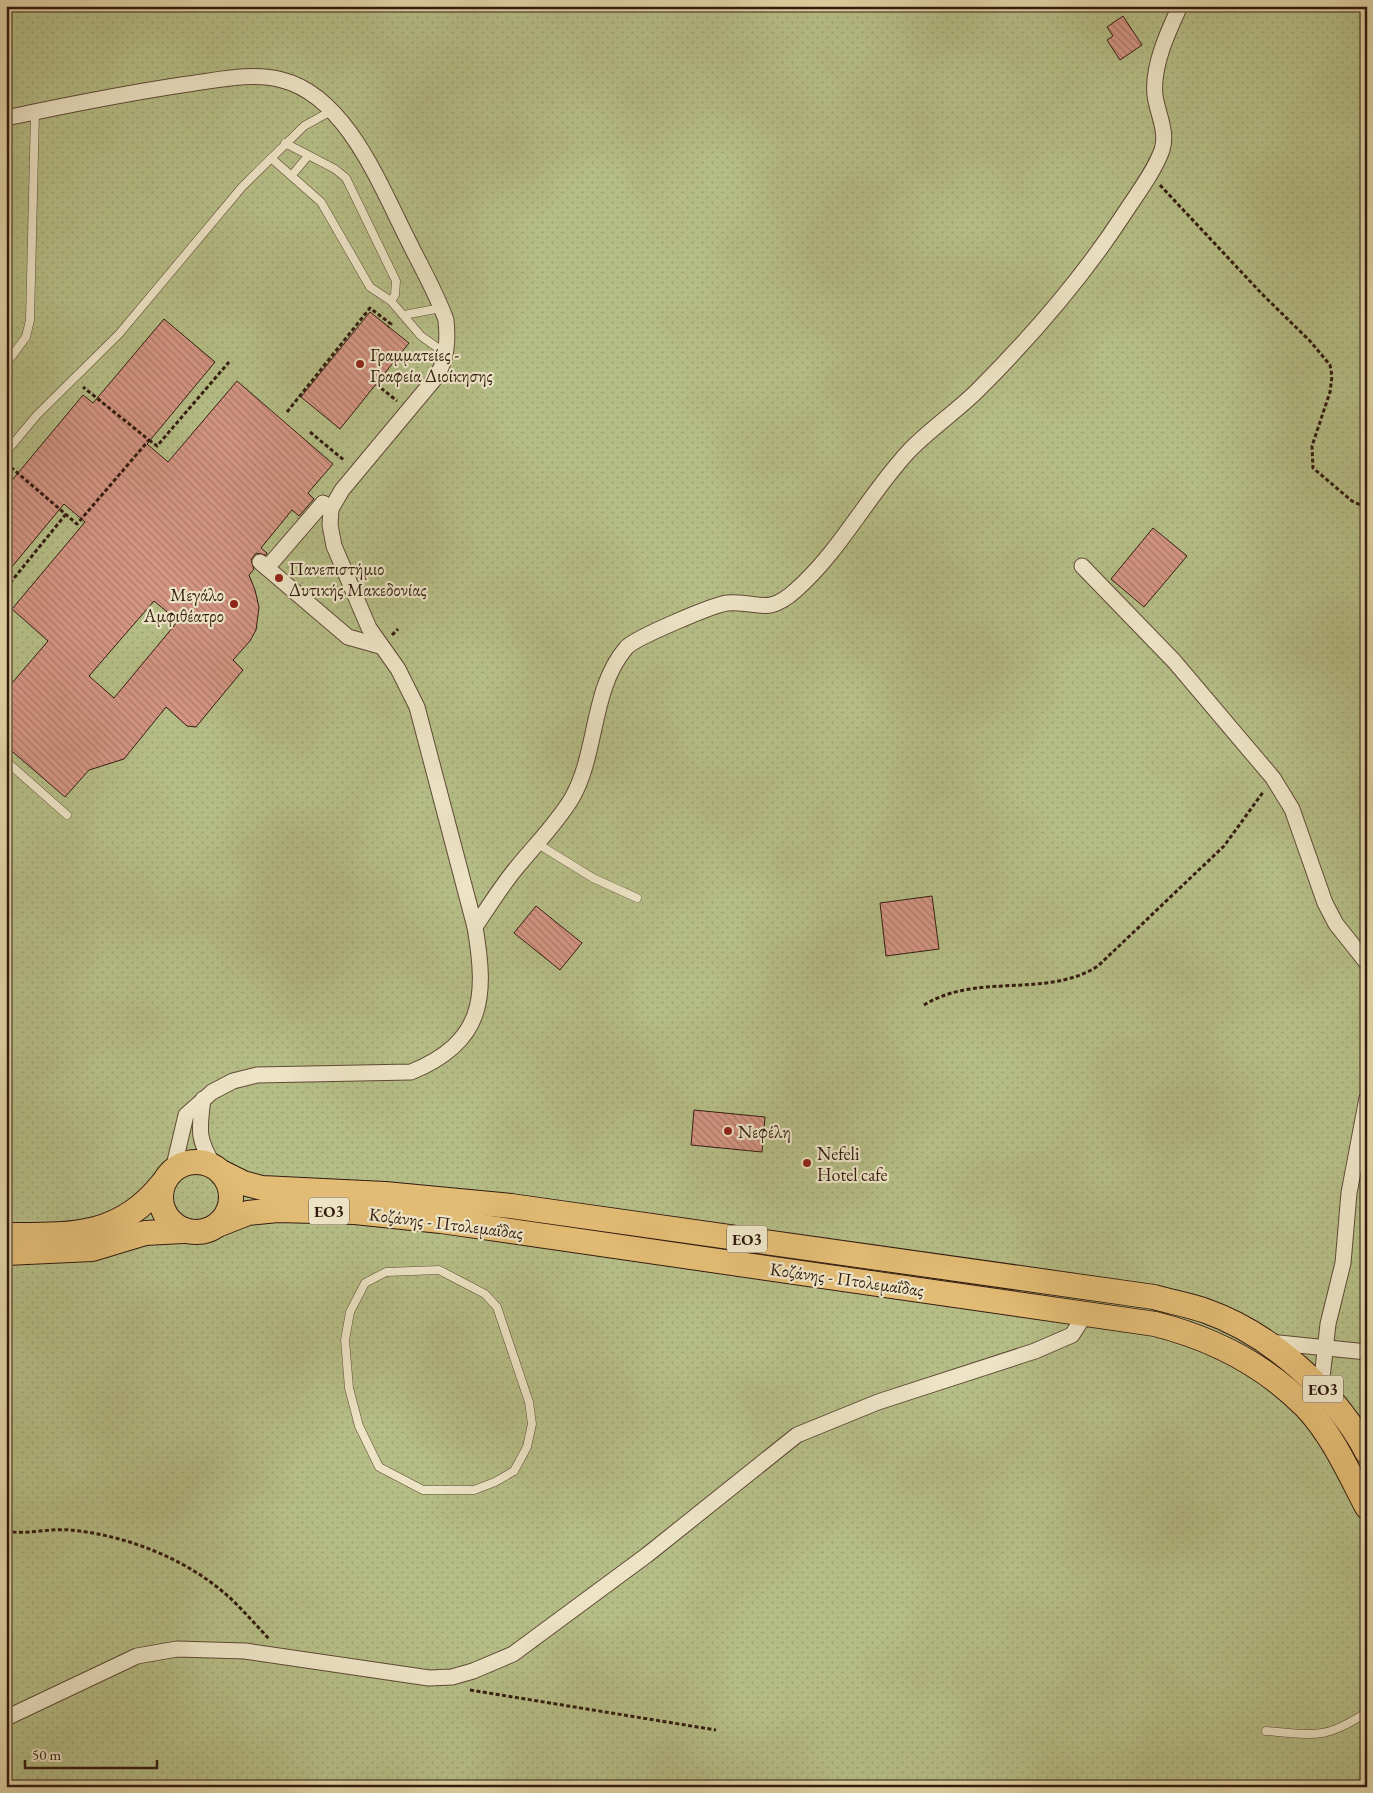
<svg xmlns="http://www.w3.org/2000/svg" width="1373" height="1793" font-family="'EB Garamond',serif">
<style>
.park{fill:url(#park-dots);stroke:#746c4a}
.building{fill:url(#building-back-hatch);stroke:#331b0f;fill-rule:evenodd}
.lines{fill:none;stroke-linecap:round;stroke-linejoin:round}
.lane-casing{stroke:#5f4a35;stroke-width:9}
.street-casing{stroke:#5f4a35;stroke-width:17}
.primary-casing{stroke:#331b0f;stroke-width:26}
.path{stroke:#331b0f;stroke-width:3;stroke-dasharray:4 2.5;stroke-linecap:butt}
.lane{stroke:#ede4c6;stroke-width:8}
.street{stroke:#ede4c6;stroke-width:15}
.primary{stroke:#e2bb74;stroke-width:24}
.poi-dot{fill:#8f2418;stroke:#ede4c6;stroke-width:2}
.labels{text-anchor:middle;dominant-baseline:central;stroke-width:4.5;stroke-linejoin:round;paint-order:stroke}
.shield{fill:#ede4c6;stroke:#6b5746;stroke-width:1}
.shield-label{font-size:16px;font-weight:bold;fill:#331b0f}
.poi-label{font-size:18px;fill:#331b0f;stroke:#ede4c6;text-anchor:start}
.street-label{font-size:18px;fill:#331b0f;stroke:#ede4c6}
</style>
<defs>
<pattern id="park-dots" width="8" height="8" patternUnits="userSpaceOnUse" patternTransform="scale(1.25)"><rect width="8" height="8" fill="#b5bd86"/><path d="M2 2h.1M6 6h.1" fill="none" stroke="#9ca272" stroke-width="1.8" stroke-linecap="round"/></pattern>
<pattern id="building-back-hatch" width="6" height="6" patternUnits="userSpaceOnUse" patternTransform="scale(1.25)"><rect width="6" height="6" fill="#d49584"/><path d="M-1 5l2 2M0 0l6 6M5-1l2 2" fill="none" stroke="#ad796a"/></pattern>
</defs>
<rect width="100%" height="100%" fill="#e3d6a8"/>
<filter id="stains"><feTurbulence type="fractalNoise" baseFrequency=".004" numOctaves="4"/><feColorMatrix values="0 0 0 0 .2 0 0 0 0 .09 0 0 0 0 .02 0 0 0 .5 -.17"/></filter>
<radialGradient id="worn" r=".72"><stop offset=".6" stop-color="#630" stop-opacity="0"/><stop offset="1" stop-color="#630" stop-opacity=".3"/></radialGradient>
<rect class="park" x="6" y="6" width="1361" height="1781"/>
<g class="building">
<polygon points="1123,16 1142,45 1120,60 1107,40 1113,36 1107,27"/>
<polygon points="370,312 409,343 340,429 301,397"/>
<path d="M164,319L215,362L147,444L168,462L237,381L333,464L308,493L314,499L299,516L292,510L261,548L267,553L266,555L256,553L251,560L254,569L249,575L255,590L259,607L256,630L250,641L233,660L243,670L196,727L187,726L166,707L124,759L89,770L65,797L6,746V690L48,641L12,609L85,522L64,504L6,574V474L13,479L83,395L93,403ZM154,601L178,621L114,698L89,676Z"/>
<polygon points="1153,528 1187,556 1144,607 1111,579"/>
<polygon points="932,896 939,949 886,956 880,903"/>
<polygon points="536,906 582,943 560,970 514,933"/>
<polygon points="694,1110 765,1117 762,1152 691,1145"/>
</g>
<g class="lines">
<defs>
<g id="lane">
<polyline points="285,143 335,169 346,178 396,281 395,295 391,301"/>
<polyline points="271,158 321,202 370,287 391,301 421,336 445,353"/>
<polyline points="292,175 308,156"/>
<polyline points="404,315 441,308"/>
<polyline points="6,364 26,337 30,320 35,112"/>
<polyline points="6,452 37,415 119,334 242,187 304,126 331,111"/>
<polyline points="6,761 67,815"/>
<polyline points="538,844 593,878 637,898"/>
<polygon points="439,1270 485,1294 497,1307 529,1402 532,1424 527,1447 514,1471 495,1482 474,1490 423,1490 379,1467 359,1426 349,1388 345,1340 350,1312 365,1283 386,1272"/>
<path d="M1266,1731C1314,1735 1325,1740 1367,1712"/>
</g>
<g id="street">
<path d="M6,118C67,105 127,93 188,84C219,80 252,72 282,80C346,96 380,185 407,238C420,265 436,292 446,320C448,340 447,358 437,376L342,490L331,509L330,525L334,546L369,628L398,669L417,707L475,927C487,998 484,1042 411,1072L257,1075L233,1081L212,1092L186,1115L173,1170"/>
<polyline points="260,562 348,637 380,646"/>
<polyline points="1082,566 1174,661 1273,778 1292,809 1325,903 1336,924 1367,963"/>
<polyline points="267,568 323,503 331,509"/>
<path d="M475,927C489,906 502,885 518,866C536,844 557,823 572,798C598,752 591,689 626,648C634,638 713,605 727,603C759,600 766,617 796,590C841,550 868,495 909,451C930,429 957,411 978,390C1032,336 1083,277 1124,214C1137,194 1154,172 1162,150C1168,131 1157,113 1155,95C1152,66 1168,32 1180,6"/>
<path d="M203,1099C199,1130 197,1140 215,1167"/>
<polyline points="1269,1342 1367,1352"/>
<polyline points="1321,1387 1328,1324 1343,1263 1349,1193 1367,1098"/>
<polyline points="6,1718 137,1656 177,1649 245,1651 429,1678 452,1677 473,1671 513,1654 647,1555 797,1435 878,1402 1035,1351 1072,1335 1086,1313"/>
</g>
<g id="primary">
<circle cx="196" cy="1197" r="35"/>
<path d="M223,1173L243,1183L262,1188L385,1194L511,1206L1154,1297C1171,1302 1189,1305 1206,1311C1271,1334 1335,1392 1367,1452"/>
<path d="M220,1224L248,1213L277,1210L355,1212L441,1221L1155,1324C1211,1338 1264,1365 1305,1406C1332,1434 1349,1473 1367,1507"/>
<path d="M6,1235C70,1235 119,1238 162,1184"/>
<polyline points="6,1253 92,1249 145,1233 183,1231"/>
</g>
</defs>
<use href="#lane" class="lane-casing"/>
<use href="#street" class="street-casing"/>
<use href="#primary" class="primary-casing"/>
<g class="path">
<polyline points="1160,185 1262,294 1310,341 1330,365 1332,376 1330,392 1312,446 1313,468 1352,501 1367,508"/>
<polyline points="376,384 397,401"/>
<polyline points="287,412 370,308 391,324 388,327"/>
<polyline points="310,432 345,461"/>
<polyline points="149,440 157,446 229,362"/>
<polyline points="6,463 77,524 149,440 83,387"/>
<polyline points="6,588 66,514"/>
<polyline points="392,635 398,629"/>
<path d="M924,1005C977,972 1047,999 1098,966L1224,846L1264,791"/>
<path d="M6,1531C28,1535 49,1528 70,1530C126,1535 187,1559 229,1597C243,1610 256,1625 269,1639"/>
<polyline points="470,1690 716,1730"/>
</g>
<use href="#lane" class="lane"/>
<use href="#street" class="street"/>
<use href="#primary" class="primary"/>
</g>
<g class="poi-dot">
<circle cx="360" cy="364" r="5"/>
<circle cx="279" cy="578" r="5"/>
<circle cx="234" cy="604" r="5"/>
<circle cx="728" cy="1131" r="5"/>
<circle cx="807" cy="1163" r="5"/>
</g>
<g class="labels">
<g class="shield">
<rect x="309" y="1197.5" width="40" height="27" rx="4"/>
<rect x="727" y="1225.5" width="40" height="27" rx="4"/>
<rect x="1303" y="1375.5" width="40" height="27" rx="4"/>
</g>
<g class="shield-label">
<text x="329" y="1211">ΕΟ3</text>
<text x="747" y="1239">ΕΟ3</text>
<text x="1323" y="1389">ΕΟ3</text>
</g>
<g class="poi-label">
<text x="370" y="354">Γραμματείες -<tspan x="370" dy="21">Γραφεία Διοίκησης</tspan></text>
<text x="289" y="568">Πανεπιστήμιο<tspan x="289" dy="21">Δυτικής Μακεδονίας</tspan></text>
<text x="224" y="594" text-anchor="end">Μεγάλο<tspan x="224" dy="21">Αμφιθέατρο</tspan></text>
<text x="738" y="1131">Νεφέλη</text>
<text x="817" y="1153">Nefeli<tspan x="817" dy="21">Hotel cafe</tspan></text>
</g>
<g class="street-label">
<text transform="translate(446 1223) rotate(7)">Κοζάνης - Πτολεμαΐδας</text>
<text transform="translate(847 1279) rotate(8)">Κοζάνης - Πτολεμαΐδας</text>
</g>
</g>
<rect width="1373" height="1793" fill="none" stroke="#e3d6a8" stroke-width="25"/>
<rect x="8" y="8" width="1358" height="1778" fill="none" stroke="#331b0f" stroke-width="2.5"/>
<rect x="12" y="12" width="1348" height="1768" fill="none" stroke="#331b0f"/>
<path d="M25 1760v8h132v-8" fill="none" stroke="#331b0f" stroke-width="2.5"/>
<text x="32" y="1760" font-size="15" fill="#331b0f" stroke="#ede4c6" stroke-width="4" paint-order="stroke">50 m</text>
<rect width="100%" height="100%" filter="url(#stains)"/>
<rect width="100%" height="100%" fill="url(#worn)"/>
</svg>
